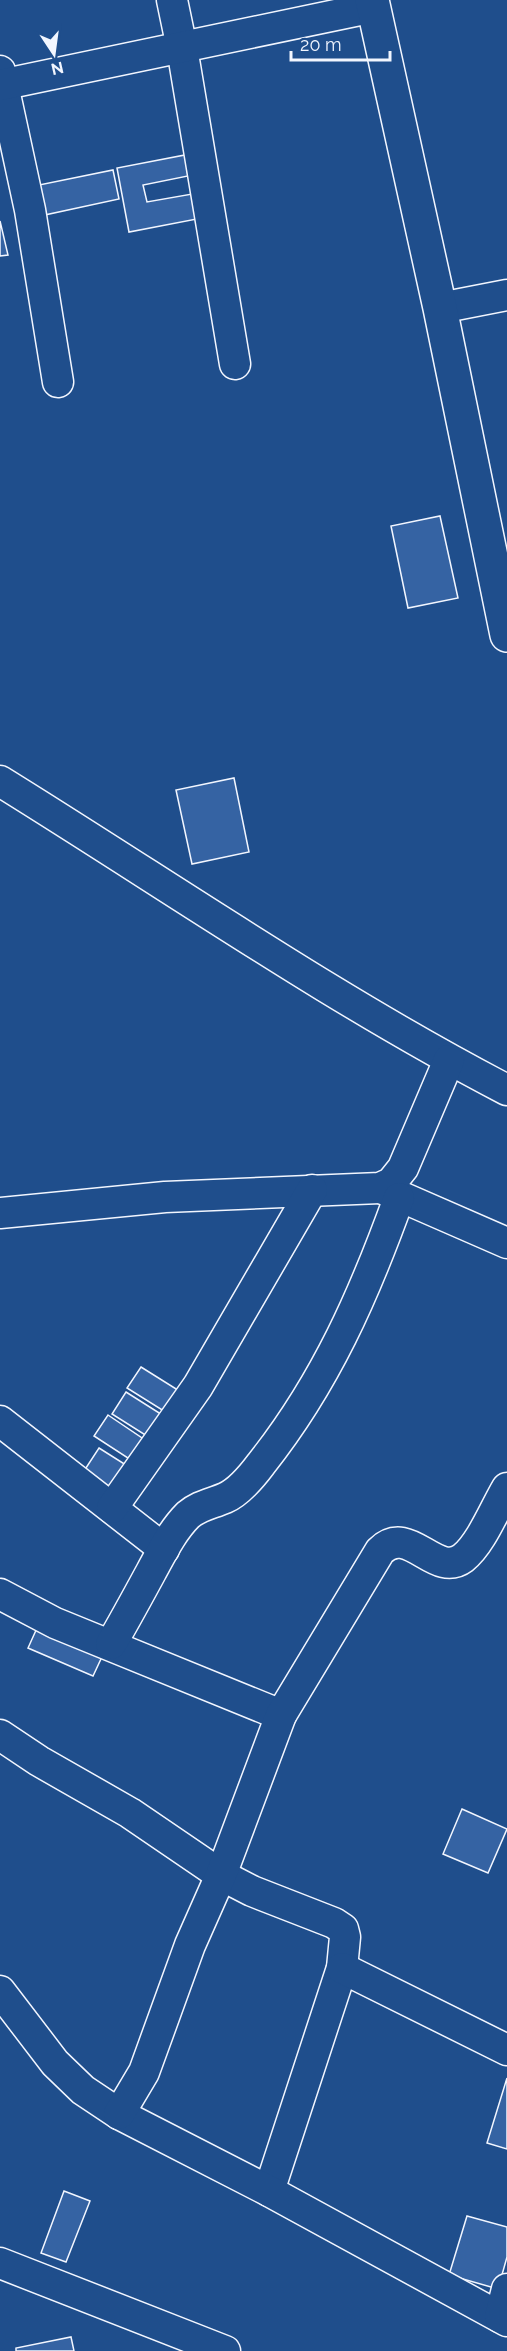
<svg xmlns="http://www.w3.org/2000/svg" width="507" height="2351" font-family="Raleway,sans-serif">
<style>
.building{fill:#3563a3;stroke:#f2f6ff;stroke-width:1.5}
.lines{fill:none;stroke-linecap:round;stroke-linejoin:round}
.street-casing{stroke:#f2f6ff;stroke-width:33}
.secondary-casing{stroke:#f2f6ff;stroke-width:36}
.street{stroke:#1f4e8c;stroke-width:30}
.secondary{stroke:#1f4e8c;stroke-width:33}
</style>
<rect width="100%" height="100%" fill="#1f4e8c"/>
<g class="building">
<polygon points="185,155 188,176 143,185 147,202 192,194 197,219 129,232 117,168"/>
<polygon points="113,170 119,199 40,216 34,186"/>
<polygon points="0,221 8,255 0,256"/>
<polygon points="440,516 458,598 408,608 391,526"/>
<polygon points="234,778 249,852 192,864 176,790"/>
<polygon points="141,1367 181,1392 167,1413 127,1388"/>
<polygon points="126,1392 164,1416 150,1438 112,1414"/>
<polygon points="108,1415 148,1442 134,1462 94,1436"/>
<polygon points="99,1448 126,1465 107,1494 80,1477"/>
<polygon points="42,1617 107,1646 93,1676 28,1648"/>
<polygon points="462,1809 507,1829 488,1873 443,1854"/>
<polygon points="507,2078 507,2149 487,2143"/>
<polygon points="64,2191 90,2201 66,2262 41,2253"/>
<polygon points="467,2216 507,2227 507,2257 498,2289 449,2275"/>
<polygon points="71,2337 74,2351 16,2351 16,2348"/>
</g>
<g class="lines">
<defs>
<g id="street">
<polyline points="172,0 182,48 235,364"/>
<polyline points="0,71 30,210 58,382"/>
<polyline points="0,85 374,7"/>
<polyline points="440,308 507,295"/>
<path d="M0,781C168,885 332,999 507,1090"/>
<polyline points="381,1188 507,1243"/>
<polyline points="0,1213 165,1197 380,1188 391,1183 403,1168 449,1060"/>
<polyline points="0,1421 164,1549"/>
<polyline points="112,1508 198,1386 312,1190"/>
<polyline points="0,1594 55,1623 281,1715"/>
<path d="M111,1644C125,1620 138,1596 151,1572C162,1552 172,1531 188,1515C200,1505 211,1504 225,1498C239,1492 252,1476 261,1464C326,1382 364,1295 399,1198"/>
<polyline points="0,1735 39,1761 130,1813 221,1875 252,1891 334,1923 343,1929 345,1937 342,1968 269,2191"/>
<polyline points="342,1968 507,2050"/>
<polyline points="0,1991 55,2063 83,2090 119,2114 269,2191 507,2321"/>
<path d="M119,2114L144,2072L190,1945L221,1875L281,1715L380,1551C409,1522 435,1579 463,1558C481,1544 495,1508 507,1488"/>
<polyline points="0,2263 225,2351"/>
<polyline points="500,2317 507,2289"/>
</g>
<polyline id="secondary" points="372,0 440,308 507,635"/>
</defs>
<use href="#street" class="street-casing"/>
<use href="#secondary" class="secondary-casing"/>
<use href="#street" class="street"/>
<use href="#secondary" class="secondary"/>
</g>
<g transform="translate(54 54) rotate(167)" stroke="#1f4e8c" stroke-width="4.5" paint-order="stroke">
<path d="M0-4.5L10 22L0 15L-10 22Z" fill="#f2f6ff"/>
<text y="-9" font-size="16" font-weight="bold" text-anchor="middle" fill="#f2f6ff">N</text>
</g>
<path d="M291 51v9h99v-9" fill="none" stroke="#f2f6ff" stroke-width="3"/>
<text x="300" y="51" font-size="18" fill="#f2f6ff" stroke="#1f4e8c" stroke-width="4.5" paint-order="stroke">20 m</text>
</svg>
